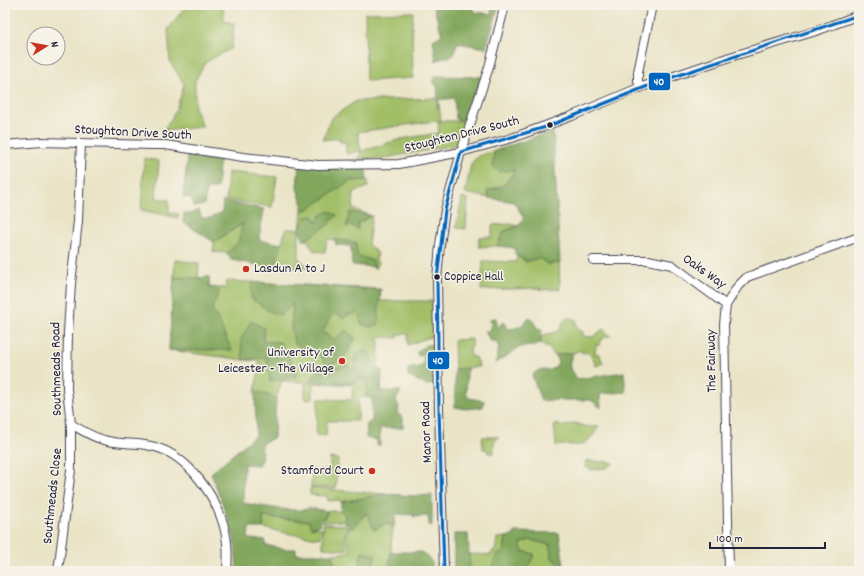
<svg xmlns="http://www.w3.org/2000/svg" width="864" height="576" font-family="Dekko,sans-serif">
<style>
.green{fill:#a2bf67;stroke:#627051}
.forest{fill:#81a65c;stroke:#52644c}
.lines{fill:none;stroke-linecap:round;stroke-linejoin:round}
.minor-casing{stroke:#403f50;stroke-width:10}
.minor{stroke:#fff;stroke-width:8}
.bus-1-casing{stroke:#f7f3e8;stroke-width:6}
.bus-1{stroke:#0065bd;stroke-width:3}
.bus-dot{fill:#22223b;stroke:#f7f3e8;stroke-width:1.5}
.poi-dot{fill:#c8321e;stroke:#f7f3e8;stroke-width:1.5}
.labels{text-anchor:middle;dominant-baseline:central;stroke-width:3;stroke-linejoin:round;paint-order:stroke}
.bus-label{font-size:13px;fill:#22223b;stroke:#f7f3e8;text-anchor:start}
.street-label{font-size:14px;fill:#22223b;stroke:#f7f3e8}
.poi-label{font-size:14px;fill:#22223b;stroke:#f7f3e8;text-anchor:end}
.line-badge{stroke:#f7f3e8;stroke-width:1.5}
.badge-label{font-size:11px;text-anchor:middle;font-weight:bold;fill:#fff}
</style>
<rect width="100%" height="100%" fill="#f7f3e8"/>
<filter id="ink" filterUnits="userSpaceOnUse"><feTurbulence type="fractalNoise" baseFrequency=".025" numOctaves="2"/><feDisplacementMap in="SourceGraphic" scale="8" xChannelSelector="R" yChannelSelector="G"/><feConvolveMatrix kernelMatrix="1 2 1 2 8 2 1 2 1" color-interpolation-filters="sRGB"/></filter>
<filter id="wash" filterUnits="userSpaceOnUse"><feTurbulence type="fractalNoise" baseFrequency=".012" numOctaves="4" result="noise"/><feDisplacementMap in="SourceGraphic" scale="16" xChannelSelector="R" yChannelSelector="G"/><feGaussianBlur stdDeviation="0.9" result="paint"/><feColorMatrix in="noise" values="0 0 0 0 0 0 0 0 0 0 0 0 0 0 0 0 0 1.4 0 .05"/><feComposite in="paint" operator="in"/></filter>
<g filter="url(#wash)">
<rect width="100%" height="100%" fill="#eae4c7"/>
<g class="green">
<path d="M186,5H223L224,20L234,24L232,48L206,62L195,81V109L203,127L162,131C175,117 179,102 184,84L170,62L168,30Z"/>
<polygon points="413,12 412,25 413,78 366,81 365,13"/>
<polygon points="436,98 438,109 438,98 441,120 358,132 361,151 401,139 439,133 438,121 467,121 461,144 385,158 359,160 361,151 346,154 346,142 340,142 340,138 323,140 331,118 356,101"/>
<polygon points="494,151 493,166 515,170 505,184 487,191 489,198 465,193 471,164 478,156"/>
<polygon points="144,158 159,161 156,198 169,200 169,212 179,214 178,218 141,210"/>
<polygon points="228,172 277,177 272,207 226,200"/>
<polygon points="368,180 368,187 354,192 353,209 372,216 368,245 377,252 376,260 378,263 375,269 373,261 357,255 356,242 327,239 325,252 314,251 300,229 302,211 308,209 350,181"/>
<polygon points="462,197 468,199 466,229 456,228"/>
<polygon points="244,223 238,242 227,253 213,252 214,242"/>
<polygon points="511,224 518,226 504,231 497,246 479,247 479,237 492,237 492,225"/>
<polygon points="286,229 299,229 299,259 310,268 274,268"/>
<polygon points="517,256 526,262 539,258 547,264 559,263 560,289 540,290 540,288 481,290 483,261 516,262"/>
<polygon points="175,260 199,263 198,278 209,277 209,287 225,288 227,281 381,289 380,301 438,301 439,334 408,345 408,334 398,334 398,338 379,337 378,381 367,386 366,397 358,398 358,421 327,421 326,436 316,435 318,399 352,400 353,385 308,382 313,384 313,398 305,400 305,382 282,381 276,398 255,391 260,362 169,350"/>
<path d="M569,317L576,320L577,328L583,332V336L593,337L603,329L611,336C605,336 600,338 600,345H596L595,354H599L603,363L596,366L592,356L586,352L582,353L581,350L573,353L554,355L549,348L545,347V345H541V335L553,333L560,330L563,322Z"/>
<polygon points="472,339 472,347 470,347 471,357 475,357 476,361 478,361 479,367 455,369 454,340"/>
<path d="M575,423L587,427L599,426C595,433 588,444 579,445C569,445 567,444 556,446L554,425L559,424L560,427Z"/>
<polygon points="482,437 499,437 494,442 494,453 488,453 487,449 483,449"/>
<polygon points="330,458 338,459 336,488 311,487 312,470 330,470"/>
<path d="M586,460C595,463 605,460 614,463L606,468L591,470L589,468L585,467Z"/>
<polygon points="310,488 385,494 341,502 339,500 328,501 327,496 310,495"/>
<polygon points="328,511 341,511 345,515 345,521 323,522"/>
<polygon points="365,514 369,516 374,530 385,524 393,526 389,571 335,571 333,554 350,552 346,538 348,527 354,528"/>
<polygon points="263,517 309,521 311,527 322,528 320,538 290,534 263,528"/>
<polygon points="323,524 347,525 344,539 347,550 323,548"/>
<polygon points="506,537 504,552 494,561 492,571 470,571 469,554 492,555 492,551 495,551 497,538"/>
<polygon points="530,540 550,545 551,557 564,569 562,571 527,571 534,554 522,551 521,542"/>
</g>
<g class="forest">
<polygon points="433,5 471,6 475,12 491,14 493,5 499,5 486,48 457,43 454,53 451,57 445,57 436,61 433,40 442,35"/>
<polygon points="434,76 486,77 467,121 456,119 454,98 438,100 437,86 433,82"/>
<polygon points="553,131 560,263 547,264 539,258 526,261 515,254 515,248 497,246 504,231 517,227 524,218 514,202 489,198 487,191 504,186 515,170 499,172 493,166 494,151"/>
<polygon points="188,150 220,154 217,189 207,189 204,205 194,207 191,198 183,197"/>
<polygon points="299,163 365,164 367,180 350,181 308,209 302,211 302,203 297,188"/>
<polygon points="223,201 264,209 259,240 282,244 274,268 231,260 227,253 238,242 243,223 214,242 183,222 184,213 190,214 199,210 202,218 211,218 222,212"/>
<polygon points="329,211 337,215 328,225 304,241 299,229 306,217 314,216 317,223 320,216"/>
<polygon points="350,212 371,216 358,223 358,230 351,225 346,227"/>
<polygon points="335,240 356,242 357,255 373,261 374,267 352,265 351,246 336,245"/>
<polygon points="174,277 198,278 209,277 209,287 220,291 212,308 232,350 169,350"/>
<path d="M252,282L380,290L378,325L370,327L362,325L358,313L348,315L343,318L335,313L329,319L323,332L333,340L346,331L355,338C347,354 345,361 327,365L317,351L309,352L294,343L291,325L293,304L281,315L270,312L251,298Z"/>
<path d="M529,317L535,324L537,329H542L540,343L535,346L520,347L496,363L499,347L495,341H490L485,331H491L490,319L496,318L498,328L503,322L509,329C520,328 523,325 529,317Z"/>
<polygon points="251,321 264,328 263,341 280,342 288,354 298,376 270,382 267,358 243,360 241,339"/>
<polygon points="438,344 439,384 426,385 408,376 408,369 423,366 424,355 418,356 417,352 426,345"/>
<path d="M365,351C373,355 374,362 374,370H382L381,391H401L396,400L399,407L398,414L403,418V428H380V445H377V440L366,438L367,424L372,421V399L366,397L368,379H357L354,368L356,355Z"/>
<path d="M573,353C567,366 569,369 578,379L624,372L626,392L600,394L601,408L591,400H552L541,401L532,375L539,370H551L558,363L556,355Z"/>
<path d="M346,364L350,367L356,383H310L320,365C330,371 335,368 346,364Z"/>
<polygon points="467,368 466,394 469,398 484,401 483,407 466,409 455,407 455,369"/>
<path d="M255,391L276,398L274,438L262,443L261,460L258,465L244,464L243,503C255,505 301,514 309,508L328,511L319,525L311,528L309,521L263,517V528H249L248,539L265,540V545L284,549H296V554H333L334,571H320V564L278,571H237L235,542L226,513L211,473L256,435Z"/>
<polygon points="385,494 416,496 432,495 432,525 429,526 428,516 413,517 415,515 396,514 394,527 386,523 374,530 369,516 365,513 354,528 348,527 349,524 345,523 345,515 341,511 341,502"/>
<polygon points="515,532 559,533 564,566 551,557 551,545 530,540 521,543 522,551 534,554 527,571 493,571 494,561 497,555 504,552 506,537 514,535"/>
<polygon points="454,534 468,534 470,571 454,571"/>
<polygon points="362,552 375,555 373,564 367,571 360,567 360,559"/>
<polygon points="391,552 422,552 432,562 432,571 404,571 404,568 398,568 397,571 391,571"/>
</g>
</g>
<g filter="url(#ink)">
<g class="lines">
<defs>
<g id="minor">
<polyline points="640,88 638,81 638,72 652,5"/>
<polyline points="5,145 42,142 153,145 165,145 243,157 318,165 399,164 461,152 512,138 572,116 636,89 680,74 730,57 816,31 859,15"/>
<polyline points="593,260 648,260 672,265 726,305"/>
<path d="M71,424C81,430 92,437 104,440C120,445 139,442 155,447C189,456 218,499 225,531C228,544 228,558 227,571"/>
<polyline points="58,571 71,470 71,424 67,389 68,332 71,284 78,221 81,143"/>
<polyline points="444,571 439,409 437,279 440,245 445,210 461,152 489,67 505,5"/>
<polyline points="729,571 724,324 726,305 738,286 747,277 859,237"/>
</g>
</defs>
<use href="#minor" class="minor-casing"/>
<use href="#minor" class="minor"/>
<defs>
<polyline id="bus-1" points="444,571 439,409 437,279 445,210 461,152 546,127 658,82 859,15"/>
</defs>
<use href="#bus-1" class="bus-1-casing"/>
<use href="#bus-1" class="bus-1"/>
</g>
</g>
<g class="bus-dot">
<circle cx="550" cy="125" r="3.5"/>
<circle cx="437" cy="277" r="3.5"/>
</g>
<g class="poi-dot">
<circle cx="246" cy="269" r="4"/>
<circle cx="342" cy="361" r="4"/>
<circle cx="372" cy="471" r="4"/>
</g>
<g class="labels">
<g class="bus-label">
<text x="444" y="277">Coppice Hall</text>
</g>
<g class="street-label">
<text transform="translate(133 133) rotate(3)">Stoughton Drive South</text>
<text transform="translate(462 135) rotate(-14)">Stoughton Drive South</text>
<text transform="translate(704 272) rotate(35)">Oaks Way</text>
<text transform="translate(712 361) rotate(-91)">The Fairway</text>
<text transform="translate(57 369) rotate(-91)">Southmeads Road</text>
<text transform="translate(427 432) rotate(-92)">Manor Road</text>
<text transform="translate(53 496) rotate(-84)">Southmeads Close</text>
</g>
<g class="poi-label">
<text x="254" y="269" text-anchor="start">Lasdun A to J</text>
<text x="334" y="353">University of<tspan x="334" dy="16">Leicester - The Village</tspan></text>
<text x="364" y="471">Stamford Court</text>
</g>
</g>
<g class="line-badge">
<rect x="648" y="72" width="23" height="19" rx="4" fill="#0065bd"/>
<rect x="427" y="351" width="23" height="19" rx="4" fill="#0065bd"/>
</g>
<g class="badge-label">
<text x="659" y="85">40</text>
<text x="438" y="364">40</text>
</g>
<rect width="864" height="576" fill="none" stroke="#f7f3e8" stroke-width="20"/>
<g transform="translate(46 46) rotate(79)"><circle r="19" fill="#f7f3e8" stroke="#a29fa3"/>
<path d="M0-3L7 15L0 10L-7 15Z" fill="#c8321e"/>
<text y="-6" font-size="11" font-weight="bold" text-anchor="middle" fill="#22223b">N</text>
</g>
<path d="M710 542v6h115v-6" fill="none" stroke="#22223b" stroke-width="2"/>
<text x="716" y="542" font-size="12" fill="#22223b" stroke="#f7f3e8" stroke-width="3" paint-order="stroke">100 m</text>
</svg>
